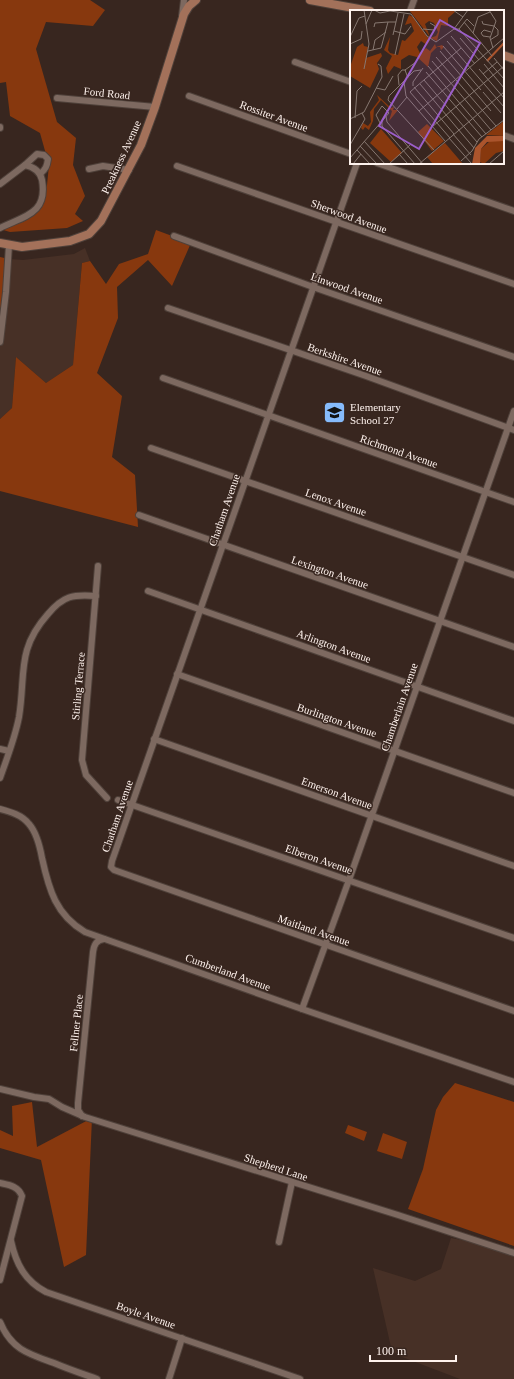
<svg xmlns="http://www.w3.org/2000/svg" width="514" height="1379" font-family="Georgia,serif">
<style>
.built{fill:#473026}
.green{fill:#87380e}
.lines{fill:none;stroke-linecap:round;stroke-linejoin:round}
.minor-casing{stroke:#4f413a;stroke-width:8}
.secondary-casing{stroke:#4f413a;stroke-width:10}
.minor{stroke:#7d6960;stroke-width:6}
.secondary{stroke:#a3715a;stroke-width:8}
.labels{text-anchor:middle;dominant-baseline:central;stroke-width:3;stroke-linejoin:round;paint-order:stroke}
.street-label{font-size:11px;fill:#fef2ed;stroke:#38261f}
.poi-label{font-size:11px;fill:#fef2ed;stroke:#38261f;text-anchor:start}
.inset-river{fill:none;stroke:#ab542c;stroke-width:2}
.inset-road{fill:none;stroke:#877871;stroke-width:1}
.view{fill:#9c5eca;fill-opacity:0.15;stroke:#9c5eca;stroke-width:2}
.inset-edge{fill:none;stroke:#fef2ed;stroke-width:2}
</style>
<rect width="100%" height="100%" fill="#38261f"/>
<g class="built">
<polygon points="85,248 90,261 82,263 73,365 46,383 16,357 12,408 0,419 0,318 9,259 23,260 74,254"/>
<polygon points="451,1238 514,1250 514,1379 460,1379 397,1355 391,1347 373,1268 415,1281 441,1269"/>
</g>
<g class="green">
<polygon points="0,0 90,0 105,10 93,26 46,22 36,49 57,122 76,138 73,165 85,196 75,214 83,221 67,228 10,232 0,229 35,209 47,185 49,165 40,133 10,116 6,82 0,83"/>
<polygon points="156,230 191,243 172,286 148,260 117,287 118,318 97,373 122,396 112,457 135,475 138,527 0,491 0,419 12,408 16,357 46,383 73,365 82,263 90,261 106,284 119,264 148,254"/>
<polygon points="0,257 9,259 6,319 0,318"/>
<polygon points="455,1083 514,1102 514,1246 408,1209 423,1169 436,1110 443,1097"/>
<polygon points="32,1102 37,1147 92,1118 86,1255 64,1267 41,1160 0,1148 0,1130 13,1136 12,1106"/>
<polygon points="348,1125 367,1132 364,1141 345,1133"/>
<polygon points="383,1133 407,1142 402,1159 377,1151"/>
</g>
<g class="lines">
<defs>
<g id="minor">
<polyline points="410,11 414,0"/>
<polyline points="182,16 184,0"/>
<polyline points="295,62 351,82"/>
<polyline points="189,96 351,154"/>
<polyline points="57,98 155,107"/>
<polyline points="0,127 0,128"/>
<polyline points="503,135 514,139"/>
<polyline points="357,163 112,861 111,867 114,870 514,1011"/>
<polyline points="377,163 514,211"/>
<path d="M25,165L37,154L44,155L48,159C47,166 46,169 40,174"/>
<polyline points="177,166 514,284"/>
<polyline points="89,169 103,166 129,170"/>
<path d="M0,184L25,165C34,167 40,171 42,180C48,214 24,216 0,228"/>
<polyline points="174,236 313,287 514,357"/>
<polyline points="168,308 366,376 514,430"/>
<polyline points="0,342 6,292 9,245"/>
<polyline points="163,378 514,502"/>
<polyline points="151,448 514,575"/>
<polyline points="139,515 514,647"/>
<polyline points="98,566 82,760 86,775 107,798"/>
<polyline points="148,591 514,721"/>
<polyline points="177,674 514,793"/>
<polyline points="154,739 514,866"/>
<polyline points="0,749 9,751"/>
<path d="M0,778C7,758 15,738 19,717C26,674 16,650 48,614C63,596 73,594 96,596"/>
<polyline points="118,800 514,938"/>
<path d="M0,809C11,812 22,815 29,824C37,833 40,847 42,858C49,890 56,915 85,932L302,1009L514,1082"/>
<polyline points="302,1009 349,880 514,411"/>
<polyline points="0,1089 34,1097 49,1099 62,1107 85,1117 398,1215 514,1253"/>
<path d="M82,1116L78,1110V1103L93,952C94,945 96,940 104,939"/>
<path d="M0,1183C9,1185 18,1186 22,1196L0,1280"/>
<path d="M11,1241C16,1264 25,1281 46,1292L300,1379"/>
<polyline points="279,1242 292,1182"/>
<path d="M0,1322C11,1349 28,1354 54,1363C68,1369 83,1374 97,1379"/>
<polyline points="169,1379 182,1338"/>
</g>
<g id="secondary">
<polyline points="310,0 370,11"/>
<polyline points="503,55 514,59"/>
<polyline points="0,243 22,247 70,241 89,234 101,221 141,145 155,107 184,14 189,6 196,0"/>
</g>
</defs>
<use href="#minor" class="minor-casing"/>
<use href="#secondary" class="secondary-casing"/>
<use href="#minor" class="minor"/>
<use href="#secondary" class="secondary"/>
</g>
<defs>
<symbol id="school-square" viewBox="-11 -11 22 22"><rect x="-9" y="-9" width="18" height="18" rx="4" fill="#86bbfb" stroke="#38261f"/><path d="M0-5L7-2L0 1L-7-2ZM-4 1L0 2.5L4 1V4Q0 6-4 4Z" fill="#111"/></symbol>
</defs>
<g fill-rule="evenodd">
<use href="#school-square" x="322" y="400" width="25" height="25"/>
</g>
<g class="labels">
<g class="street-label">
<text transform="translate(107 93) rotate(6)">Ford Road</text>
<text transform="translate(274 116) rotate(20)">Rossiter Avenue</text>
<text transform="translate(121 157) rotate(-65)">Preakness Avenue</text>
<text transform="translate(349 216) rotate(20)">Sherwood Avenue</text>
<text transform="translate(347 288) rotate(19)">Linwood Avenue</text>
<text transform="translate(345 359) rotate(19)">Berkshire Avenue</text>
<text transform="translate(399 451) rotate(19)">Richmond Avenue</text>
<text transform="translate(336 502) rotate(19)">Lenox Avenue</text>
<text transform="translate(224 510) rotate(-71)">Chatham Avenue</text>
<text transform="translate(330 572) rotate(19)">Lexington Avenue</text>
<text transform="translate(334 646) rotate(20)">Arlington Avenue</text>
<text transform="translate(78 686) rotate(-85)">Stirling Terrace</text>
<text transform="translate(399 707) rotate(-71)">Chamberlain Avenue</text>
<text transform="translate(337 720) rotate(19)">Burlington Avenue</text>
<text transform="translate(337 793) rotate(20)">Emerson Avenue</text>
<text transform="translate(117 816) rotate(-71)">Chatham Avenue</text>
<text transform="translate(319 859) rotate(19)">Elberon Avenue</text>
<text transform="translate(314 930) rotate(19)">Maitland Avenue</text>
<text transform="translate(228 972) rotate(20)">Cumberland Avenue</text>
<text transform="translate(76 1023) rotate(-84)">Fellner Place</text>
<text transform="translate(276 1167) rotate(18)">Shepherd Lane</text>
<text transform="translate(146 1315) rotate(19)">Boyle Avenue</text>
</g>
<g class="poi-label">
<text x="350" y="407">Elementary<tspan x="350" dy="13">School 27</tspan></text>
</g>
</g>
<g transform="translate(350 10)">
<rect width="154" height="154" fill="#38261f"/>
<path d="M59,0H103L105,2L98,8V16L91,15L87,31L80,28L86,26L88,22L84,13L79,11L75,14L80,27ZM59,5L63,7L80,30L77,35L71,31L67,37L70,43L76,38L80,41L85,34L86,37L92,35L94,37L91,40L90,37H87L81,43L78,57L67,47L59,45L51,50V59L44,56L38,64L36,58L42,46L34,40L40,27L38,40L40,43L48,45L52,30L55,31L64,21L61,13L55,15ZM13,33L14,36L18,37L16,48L31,43L32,46L27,53L29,59L20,78L0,66V57L7,37ZM27,85L41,98L44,97L43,100H48L39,111L42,101L31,90L24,99L23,111L19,120L15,117L13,120L11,118L13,113L18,116L21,112L20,102L29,90ZM154,111V126L136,125ZM77,114L94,131L82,141L68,122ZM31,119L52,143L41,152L20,133ZM140,131H154V141L146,143L134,154L130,152L131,139ZM95,133L113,154H83L77,147Z" fill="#87380e"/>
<path d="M137,126H154V131L137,132L131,139L130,154H122L125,138Z" fill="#ab542c"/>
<path class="inset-river" d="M137,51L154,33"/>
<path class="inset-road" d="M14,0L19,34L14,59M24,0L30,3L40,1L61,4L77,26L86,32L104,19H109L154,69M103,0L113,7M139,0L146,11L140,28L143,38M132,11L133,14L144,16L148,20V25L140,30M114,12L142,46M16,14L22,0M24,17L25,13L38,12M73,19L84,20L85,16L80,13M104,19L118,0M109,19L117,9L124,16M44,21L55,24L61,16M123,23L128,7L140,2M43,25L48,3M101,26L125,54M0,27L9,8L15,6M140,27L133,26L131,23L134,20L141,22M110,28L129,50M97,31L154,97M0,34L11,29L12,21M93,36L131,80M23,40L25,30L36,22M18,41L31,38L38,12H46M90,41L141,101M45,45L54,4M86,47L146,116M144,48L154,60M82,51L141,120M134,54L154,78M78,56L136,124M129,59L154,88M71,60L64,61L39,86L38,90L84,140M76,62L132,127M133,64L147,52M58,68L55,60L66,52M74,70L127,132M54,72L56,86L95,131M70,74L124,138M49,75L48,65L52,60H56M63,76V72L73,58M64,77L104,124M26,78L35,80L43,66M133,82L151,103M47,99L57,87M69,101L154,28M36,106L37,112L73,154M5,108L7,81L12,76M0,109L14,102L32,67L31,56L28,54M32,111V116L65,154M82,117L154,56M103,124L121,145M99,128L121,153M100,128L60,82L111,38M14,131L35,154M0,135L15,109L12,103M10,136L27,154M7,140L20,154M49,144L58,154M0,148L39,103L32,96L26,105L30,113M111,151L122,141L129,129L154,110M3,154L11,144M39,154L60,135M69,154L154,82M139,154L154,141"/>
<path class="view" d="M90,10L130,33L69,139L29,116Z"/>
<rect width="154" height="154" class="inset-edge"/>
</g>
<path d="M370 1355v6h86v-6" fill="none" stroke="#fef2ed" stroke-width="2"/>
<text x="376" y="1355" font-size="12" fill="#fef2ed" stroke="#38261f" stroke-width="3" paint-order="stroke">100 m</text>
</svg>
